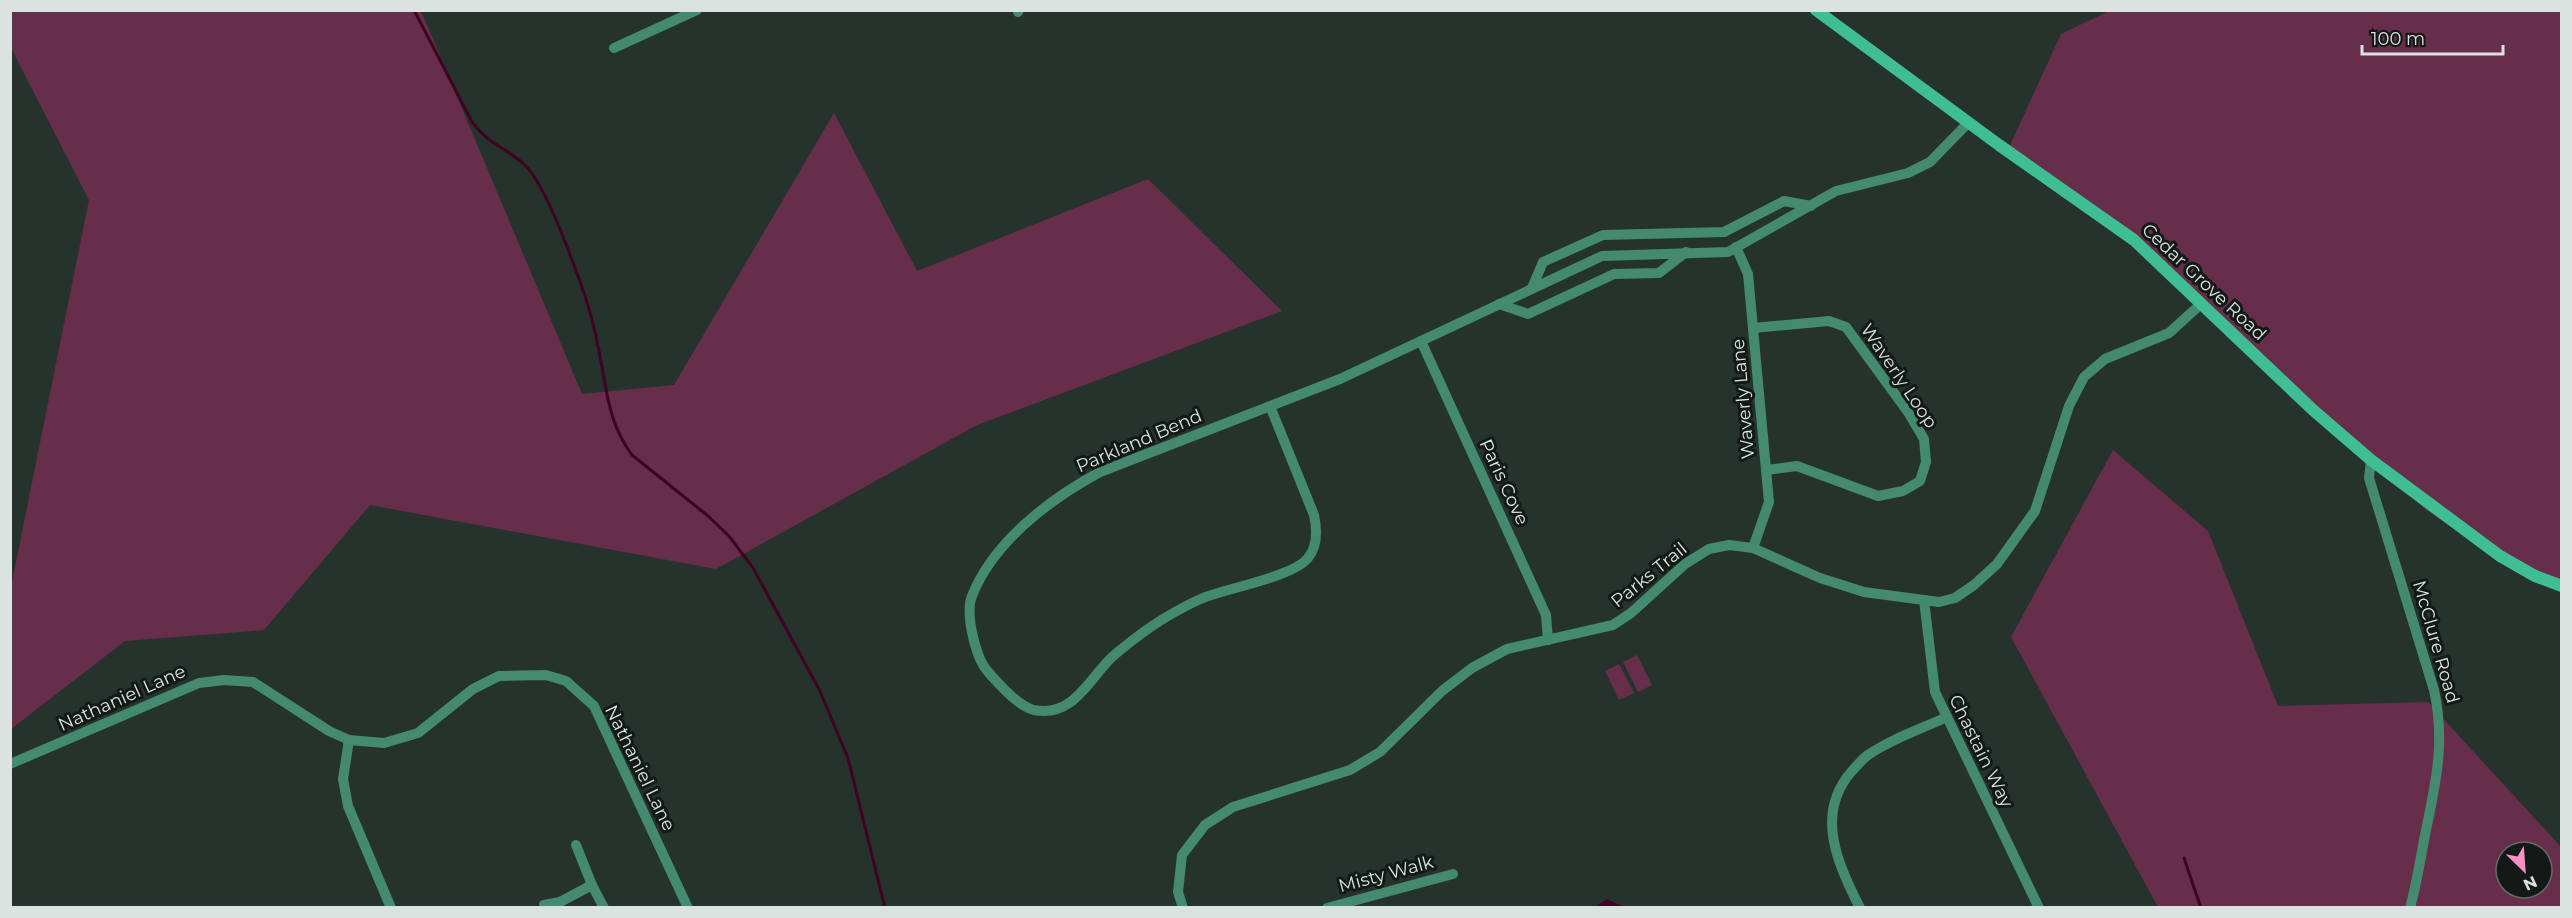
<svg xmlns="http://www.w3.org/2000/svg" width="2572" height="918" font-family="Montserrat,sans-serif">
<style>
.green{fill:#672e4b;fill-rule:evenodd}
.water{fill:#400026}
.lines{fill:none;stroke-linecap:round;stroke-linejoin:round}
.stream{stroke:#400026;stroke-width:3}
.street{stroke:#438a6f;stroke-width:10}
.secondary{stroke:#40be93;stroke-width:12}
.labels{text-anchor:middle;dominant-baseline:central;stroke-width:6;stroke-linejoin:round;paint-order:stroke}
.street-label{font-size:18px;fill:#dae3df;stroke:#131917}
</style>
<rect width="100%" height="100%" fill="#26332d"/>
<g class="green">
<polygon points="11,10 421,11 582,394 674,385 834,113 917,271 1148,179 1282,311 977,425 716,569 370,505 264,630 125,641 11,729 11,587 89,200 11,48"/>
<polygon points="2109,11 2561,11 2561,590 2535,582 2426,510 2148,256 2006,154 2061,34"/>
<path d="M2113,450L2208,531L2278,706L2428,702L2561,847V907H2158L2011,637ZM2506,852H2542V888H2506Z"/>
<polygon points="1637,655 1652,685 1638,692 1623,662"/>
<polygon points="1619,664 1634,693 1619,700 1605,671"/>
</g>
<polygon class="water" points="1607,899 1624,907 1595,907"/>
<g class="lines">
<g class="stream">
<path d="M414,10L472,122C490,146 507,148 525,165C545,185 568,249 578,276C588,302 595,329 600,356C607,393 609,424 632,455L708,516L729,536L753,568L819,689L848,758L885,908"/>
<polyline points="2184,858 2201,908"/>
</g>
<g class="street">
<polyline points="1018,12 1019,10"/>
<polyline points="614,48 697,10"/>
<polyline points="1736,247 1748,274 1769,502 1753,548"/>
<polyline points="1532,288 1543,262 1603,235 1724,232 1784,201 1811,206"/>
<polyline points="1499,304 1528,314 1614,274 1659,273 1686,252"/>
<polyline points="1753,328 1829,321 1846,327 1908,412 1924,439 1926,462 1920,481 1903,491 1878,496 1797,466 1766,470"/>
<polyline points="1421,341 1546,615 1548,640"/>
<path d="M1270,406L1314,515C1317,529 1318,546 1308,558C1293,577 1227,588 1203,598C1193,602 1184,607 1175,612C1151,625 1132,640 1112,657C1089,679 1073,718 1034,710C1018,706 1000,685 989,673C980,663 978,654 974,641C971,629 967,608 972,596C993,542 1050,499 1100,472L1340,379L1602,256L1728,252L1836,191L1908,173L1930,162L1968,123"/>
<path d="M2371,460L2369,478L2434,690C2446,744 2435,786 2424,840C2420,862 2416,886 2410,908"/>
<polyline points="1924,600 1935,692 2039,908"/>
<polyline points="349,740 343,779 348,806 391,908"/>
<polyline points="10,764 199,683 224,680 253,682 329,731 349,740 384,743 418,733 473,689 499,676 546,675 566,681 594,706 688,908"/>
<polyline points="576,845 592,885"/>
<polyline points="544,908 544,905 560,902 592,885 604,908"/>
<polyline points="1183,908 1178,892 1182,855 1205,825 1233,807 1350,770 1380,752 1442,691 1472,668 1507,649 1613,625 1631,613 1685,564 1709,549 1729,545 1753,548 1820,578 1864,592 1939,602 1955,598 1974,585 1997,564 2035,511 2069,406 2084,377 2105,359 2169,333 2202,303"/>
<polyline points="1327,908 1453,874"/>
<path d="M1860,908C1838,864 1814,814 1852,771C1857,766 1862,759 1868,755C1891,739 1921,729 1947,717"/>
</g>
<polyline class="secondary" points="1816,10 1999,145 2134,240 2313,410 2371,460 2500,556 2535,576 2562,586"/>
</g>
<g class="labels">
<g class="street-label">
<text transform="translate(2204 282) rotate(43)">Cedar Grove Road</text>
<text transform="translate(1899 376) rotate(56)">Waverly Loop</text>
<text transform="translate(1743 399) rotate(-95)">Waverly Lane</text>
<text transform="translate(1139 441) rotate(-23)">Parkland Bend</text>
<text transform="translate(1504 482) rotate(65)">Paris Cove</text>
<text transform="translate(1649 575) rotate(-39)">Parks Trail</text>
<text transform="translate(2436 642) rotate(74)">McClure Road</text>
<text transform="translate(122 698) rotate(-24)">Nathaniel Lane</text>
<text transform="translate(1981 751) rotate(64)">Chastain Way</text>
<text transform="translate(640 768) rotate(64)">Nathaniel Lane</text>
<text transform="translate(1386 874) rotate(-15)">Misty Walk</text>
</g>
</g>
<rect width="2572" height="918" fill="none" stroke="#dae3df" stroke-width="24"/>
<g transform="translate(2524 870) rotate(155)"><circle r="28" fill="#131917" stroke="#636a67" stroke-width="1.5"/>
<path d="M0-4.5L10 22L0 15L-10 22Z" fill="#fc8fc3"/>
<text y="-9" font-size="16" font-weight="bold" text-anchor="middle" fill="#dae3df">N</text>
</g>
<path d="M2362 45v9h141v-9" fill="none" stroke="#dae3df" stroke-width="3"/>
<text x="2371" y="45" font-size="18" fill="#dae3df" stroke="#131917" stroke-width="4.5" paint-order="stroke">100 m</text>
</svg>
